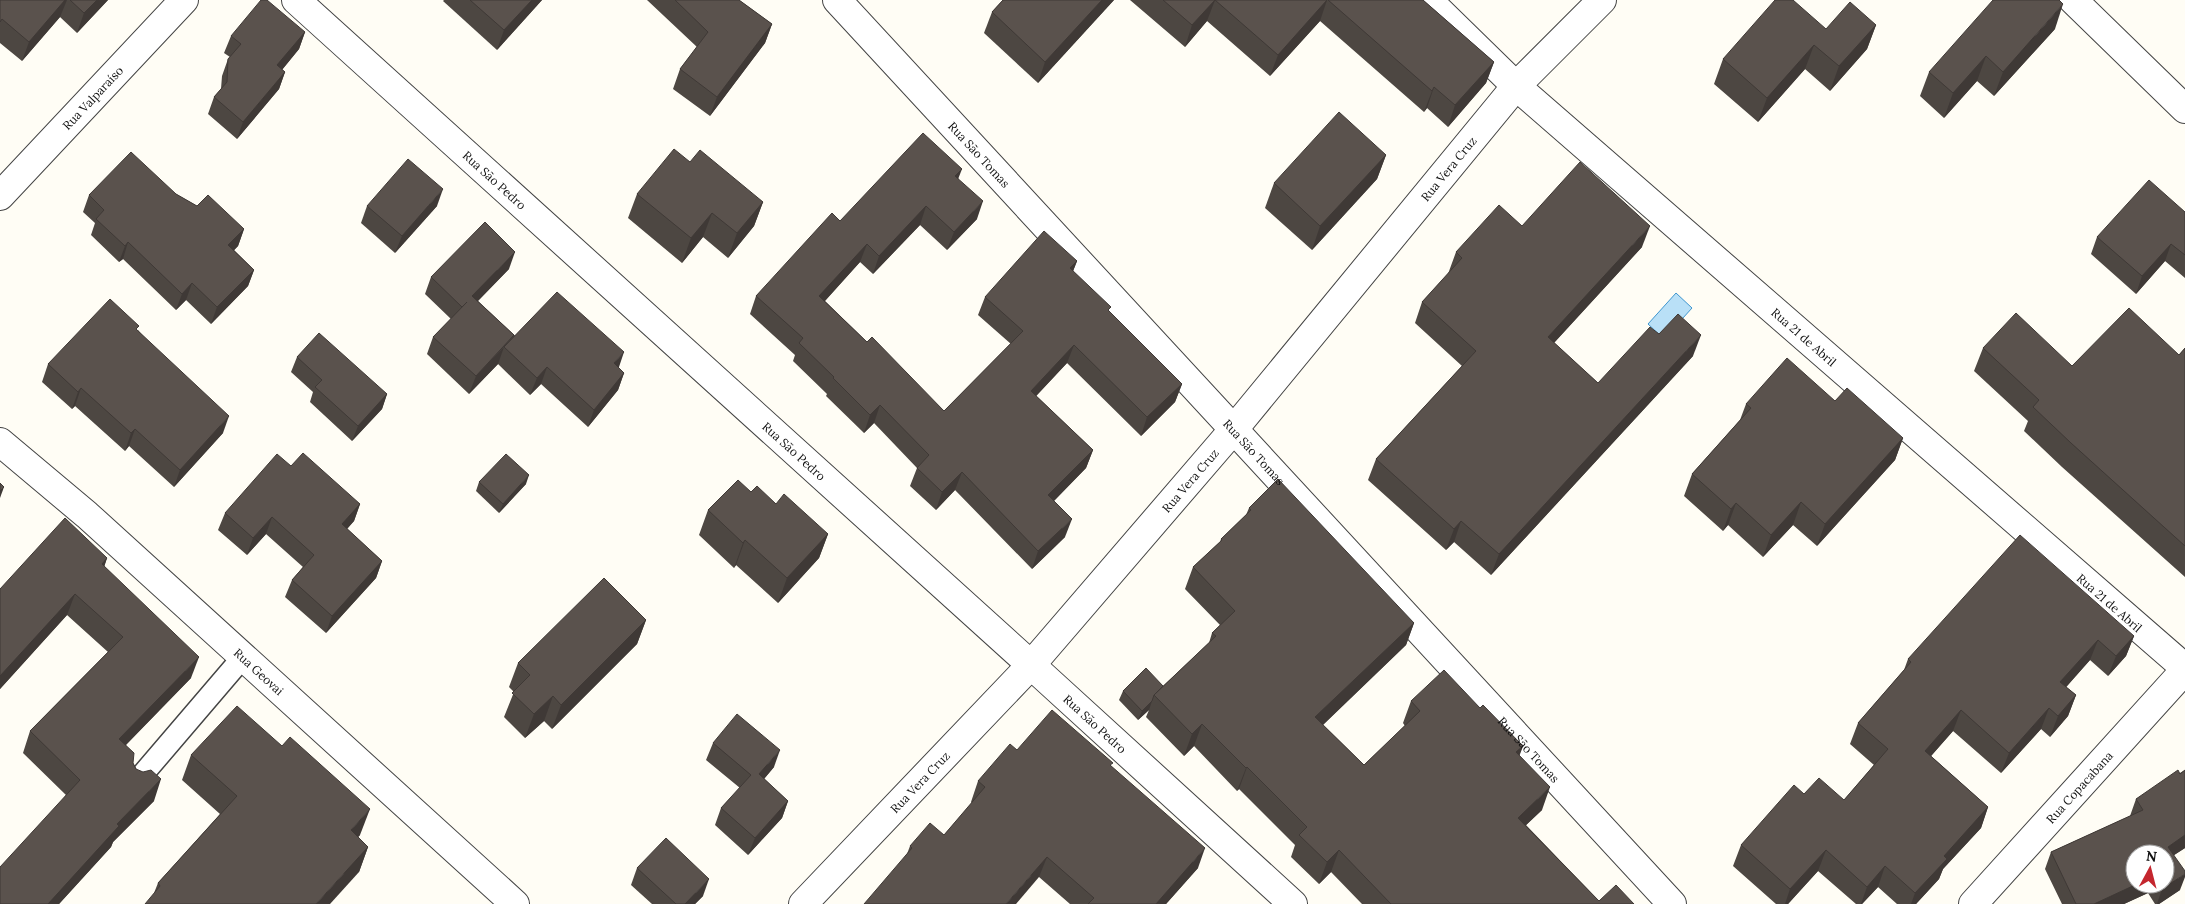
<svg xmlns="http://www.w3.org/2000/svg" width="2185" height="904" font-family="Lora,serif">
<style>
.water{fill:#b9e0f7;stroke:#3f96cf}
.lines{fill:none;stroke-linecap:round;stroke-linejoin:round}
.service-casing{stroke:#444;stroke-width:24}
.minor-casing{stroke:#444;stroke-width:30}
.service{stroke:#fff;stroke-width:21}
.minor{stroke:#fff;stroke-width:28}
.wall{fill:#4d4742;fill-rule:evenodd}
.shaded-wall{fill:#3f3936}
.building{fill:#5a524d;stroke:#3f3936}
.labels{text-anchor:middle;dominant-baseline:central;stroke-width:5;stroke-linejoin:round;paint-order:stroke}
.street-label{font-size:12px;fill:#111;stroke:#fff}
</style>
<rect width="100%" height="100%" fill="#fffdf5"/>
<polygon class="water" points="1676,293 1692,308 1664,339 1648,324"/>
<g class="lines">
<defs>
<polyline id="service" points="137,781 243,657"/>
<g id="minor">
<path id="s1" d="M296,0L1031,665L1293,904"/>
<path id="s2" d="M837,0L1672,904"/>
<path id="s3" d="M1428,0L1516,86L2185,668"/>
<polyline points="2073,0 2185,109"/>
<path id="s4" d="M0,196L184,0"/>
<path id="s5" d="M0,442L87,515L515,904"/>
<path id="s6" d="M803,904L1031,665L1234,429L1516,86L1602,0"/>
<path id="s7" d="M1973,904L2185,670"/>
</g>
</defs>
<use href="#service" class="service-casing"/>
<use href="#minor" class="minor-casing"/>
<use href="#service" class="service"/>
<use href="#minor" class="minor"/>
</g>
<g class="wall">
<polygon points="0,0 108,0 77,33 60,17 22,61 0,43"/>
<polygon points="444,0 542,0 497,50 443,1"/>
<polygon points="647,0 739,0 772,24 765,43 710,116 673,89 680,69 697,47"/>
<polygon points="1003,0 1114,0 1038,83 984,33 992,12"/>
<polygon points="1130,0 1423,0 1494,62 1486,83 1448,127 1427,108 1424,112 1320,21 1270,76 1207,21 1185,47"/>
<polygon points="1876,25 1867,49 1830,91 1805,69 1758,122 1714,84 1723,59 1826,29"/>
<polygon points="2055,29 1994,96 1977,81 1944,118 1920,96 1929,72"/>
<polygon points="305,32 299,49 282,70 285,72 279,89 237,139 208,114 214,97 221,89 222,76 228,59 230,57 224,53 231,36"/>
<polygon points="1386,155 1377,179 1312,250 1265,208 1274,183"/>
<polygon points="690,162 763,202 754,226 728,258 703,237 682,263 628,218 637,194"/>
<polygon points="958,178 977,219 947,250 920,225 873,274 860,262 825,301 867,342 944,411 1011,344 978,315 985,297 1077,261 1073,271 1109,311 1182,384 1175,402 1141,436 1067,363 1036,396 1093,450 1086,468 1054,501 1065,537 1032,569 955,490 936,510 910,486 917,468 874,423 864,433 826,396 827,394 793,361 795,355 750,314 756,296 840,221"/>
<polygon points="176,194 197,206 244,229 238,246 234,250 254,270 248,286 211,324 186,300 176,310 123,259 119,262 91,235 95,223 83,212 89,195"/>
<polygon points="367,206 437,206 395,253 361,223"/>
<polygon points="2185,212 2185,278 2165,261 2136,294 2091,254 2097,237"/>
<polygon points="1522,226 1642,247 1554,343 1598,383 1659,334 1693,356 1491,575 1454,542 1446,550 1368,480 1376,459 1462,366 1415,323 1422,302 1448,274 1456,252"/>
<polygon points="509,269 478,301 514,335 618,368 624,373 618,390 588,427 541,384 530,395 498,364 469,394 427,354 433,337 451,319 425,294 431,277"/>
<polygon points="138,330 223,433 174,487 129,446 125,451 75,406 72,409 42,382 48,364"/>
<polygon points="1983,348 2072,366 2179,355 2185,348 2185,577 2062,467 2024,431 2028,421 1974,371"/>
<polygon points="297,357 387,394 382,409 352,441 310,402 313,392 291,372"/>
<polygon points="1835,401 1903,438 1895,460 1817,546 1793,525 1763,557 1728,525 1723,531 1684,496 1692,474 1740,420 1746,404"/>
<polygon points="291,466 360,504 354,521 347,529 382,561 376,578 326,633 285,597 292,580 303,567 266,534 247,555 218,530 225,513"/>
<polygon points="479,482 526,484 499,513 476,491"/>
<polygon points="776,504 828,534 819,558 778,603 736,565 734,568 699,535 708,510"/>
<polygon points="1249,508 1414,623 1406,645 1323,725 1364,765 1405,726 1403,723 1411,701 1480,708 1523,746 1519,755 1542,810 1526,825 1599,901 1634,904 1362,904 1331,872 1319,884 1291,857 1295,845 1239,789 1237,791 1194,746 1184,756 1146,717 1149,710 1138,720 1119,700 1123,691 1163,686 1209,643 1212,633 1220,625 1185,589 1193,567 1220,542 1221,539 1246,515"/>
<polygon points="107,558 104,567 191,678 126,745 133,763 154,801 113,842 111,847 59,904 0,904 66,795 23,753 30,731 108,652 67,615 0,689 0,589"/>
<polygon points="646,620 637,644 552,729 544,721 525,738 504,717 514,692 509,687 518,663"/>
<polygon points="2134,636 2126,656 2108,676 2090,660 2066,687 2076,695 2068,716 2050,737 2041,729 2001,773 1953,731 1931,756 1988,807 1981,828 1943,869 1939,879 1916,904 1897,904 1878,887 1862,904 1856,904 1818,871 1788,904 1776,904 1733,866 1741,845 1804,794 1844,800 1874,765 1850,744 1858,723 1904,670 1908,659"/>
<polygon points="713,743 774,767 764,779 788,801 782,818 748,855 715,825 721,808 740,788 706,760"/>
<polygon points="1017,750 1111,766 1198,868 1166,904 1070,904 1039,877 907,854 910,846 944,835 972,803 971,802 978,781"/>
<polygon points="191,755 360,835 358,837 368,847 359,872 154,893 158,883 220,814 182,780"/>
<path d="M2185,770V848L2174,855L2180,890L2159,904H2155L2148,893L2124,904H2062L2045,869L2051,852L2130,816L2136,799ZM2165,854V884H2135Z"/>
<polygon points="637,868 703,896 695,904 652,904 631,885"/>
</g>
<g class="shaded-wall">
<polygon points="65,0 67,0 60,17 22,61 29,42"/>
<polygon points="97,0 108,0 77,33 84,13"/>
<polygon points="532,0 542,0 497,50 504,30"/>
<polygon points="1102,0 1114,0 1038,83 1045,62"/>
<polygon points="1215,0 1207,21 1185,47 1192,25"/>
<polygon points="1327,0 1320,21 1270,76 1278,55"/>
<polygon points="2063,4 2055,29 1994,96 2003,72"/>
<polygon points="772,24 765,43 710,116 717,97"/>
<polygon points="1876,25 1867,49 1830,91 1839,66"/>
<polygon points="305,32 299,49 271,83 277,65"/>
<polygon points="1814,45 1805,69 1758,122 1767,98"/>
<polygon points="1986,56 1977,81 1944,118 1953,93"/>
<polygon points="1494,62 1486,83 1448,127 1455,105"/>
<polygon points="285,72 279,89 237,139 243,122"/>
<polygon points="1434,87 1427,108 1424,112 1432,91"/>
<polygon points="1386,155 1377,179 1312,250 1320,226"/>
<polygon points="962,169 955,187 955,176"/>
<polygon points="443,189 437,206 395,253 402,236"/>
<polygon points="983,201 977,219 947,250 954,232"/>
<polygon points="763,202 754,226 728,258 737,233"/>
<polygon points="926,206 920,225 873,274 879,256"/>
<polygon points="712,213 703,237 682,263 691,238"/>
<polygon points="1650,226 1642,247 1540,358 1548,337"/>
<polygon points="244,229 238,246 223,262 228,245"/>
<polygon points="128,242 123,259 119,262 125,246"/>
<polygon points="867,244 860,262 813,314 819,296"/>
<polygon points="2171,244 2165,261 2136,294 2142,276"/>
<polygon points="515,252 509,269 466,313 472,296"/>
<polygon points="1077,261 1070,279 1070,268"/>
<polygon points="254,270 248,286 211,324 217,307"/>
<polygon points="192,283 186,300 176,310 182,294"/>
<polygon points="1701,335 1693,356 1491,575 1499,554"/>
<polygon points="1074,345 1067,363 1024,409 1031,391"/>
<polygon points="504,347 498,364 469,394 476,376"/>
<polygon points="624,352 618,370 614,363"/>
<polygon points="547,367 541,384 530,395 537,378"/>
<polygon points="624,373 618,390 588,427 594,410"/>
<polygon points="1182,384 1175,402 1141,436 1147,417"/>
<polygon points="81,388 75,406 72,409 78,392"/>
<polygon points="387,394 382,409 352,441 358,426"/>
<polygon points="880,405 874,423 864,433 870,415"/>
<polygon points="229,416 223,433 174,487 180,470"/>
<polygon points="135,429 129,446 125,451 131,433"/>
<polygon points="1903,438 1895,460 1817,546 1825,524"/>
<polygon points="1093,450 1086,468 1042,513 1048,495"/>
<polygon points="962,472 955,490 936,510 942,492"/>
<polygon points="529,475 526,484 499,513 503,504"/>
<polygon points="4,487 0,498 0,491"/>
<polygon points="1801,502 1793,525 1763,557 1771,535"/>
<polygon points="1736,503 1728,525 1723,531 1731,509"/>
<polygon points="360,504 354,521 336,541 342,524"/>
<polygon points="272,517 266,534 247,555 253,538"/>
<polygon points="1072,519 1065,537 1032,569 1038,551"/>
<polygon points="1461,521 1454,542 1446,550 1454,529"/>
<polygon points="828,534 819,558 778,603 787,578"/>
<polygon points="745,540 736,565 734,568 743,543"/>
<polygon points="107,558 100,579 102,564"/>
<polygon points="382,561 376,578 326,633 332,616"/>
<polygon points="75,594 67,615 0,689 0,676"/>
<polygon points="646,620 637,644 552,729 561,705"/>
<polygon points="1414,623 1406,645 1307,740 1315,717"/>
<polygon points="2134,636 2126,656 2108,676 2116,656"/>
<polygon points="2098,640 2090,660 2053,702 2060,682"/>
<polygon points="199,657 191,678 111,760 119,739"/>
<polygon points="2076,695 2068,716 2050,737 2058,716"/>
<polygon points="553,696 544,721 525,738 534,714"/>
<polygon points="1152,701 1149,710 1138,720 1142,711"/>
<polygon points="2049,708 2041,729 2001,773 2009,753"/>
<polygon points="1961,710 1953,731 1917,772 1925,751"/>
<polygon points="1202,724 1194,746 1184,756 1192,734"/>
<polygon points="1523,746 1515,768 1516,752"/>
<polygon points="780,750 774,767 753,792 759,774"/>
<polygon points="1247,767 1239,789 1237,791 1246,768"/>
<polygon points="161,779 154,801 113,842 111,847 59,904 48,904 117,824"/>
<polygon points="1550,787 1542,810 1510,840 1518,818"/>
<polygon points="788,801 782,818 748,855 755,838"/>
<polygon points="1988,807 1981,828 1943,869 1939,879 1916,904 1911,904 1915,893 1944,856"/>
<polygon points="370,809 360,835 341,855 351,830"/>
<polygon points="2185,835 2185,848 2165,861 2168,847"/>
<polygon points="368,847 359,872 330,904 316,904"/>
<polygon points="1205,848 1198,868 1166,904 1156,904"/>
<polygon points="1339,850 1331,872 1319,884 1327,862"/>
<polygon points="1826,850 1818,871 1788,904 1785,904 1790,889"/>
<polygon points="1047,857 1039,877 1016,904 1006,904"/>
<polygon points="1885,866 1878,887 1862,904 1861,904 1867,887"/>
<polygon points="2185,874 2185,877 2180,890 2159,904 2157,904 2162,889"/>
<polygon points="709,879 703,896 695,904 685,904"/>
<polygon points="2137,884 2151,884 2148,893 2124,904 2094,904"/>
</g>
<g class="building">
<polygon points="0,0 65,0 29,42 2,19 0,22"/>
<polygon points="70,0 97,0 84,13"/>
<polygon points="261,0 267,0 305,32 277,65 285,72 243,122 214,97 227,82 228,59 241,44 231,36"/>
<polygon points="470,0 532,0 504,30"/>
<polygon points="675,0 739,0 772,24 717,97 680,69 708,32"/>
<polygon points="1003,0 1102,0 1045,62 992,12"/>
<polygon points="1163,0 1215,0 1192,25"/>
<polygon points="1215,0 1327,0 1278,55"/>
<polygon points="1328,0 1423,0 1494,62 1455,105 1434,87 1432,91"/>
<polygon points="1775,0 1793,0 1826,29 1850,2 1876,25 1839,66 1814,45 1767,98 1723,59"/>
<polygon points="1993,0 2059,0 2063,4 2003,72 1986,56 1953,93 1929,72"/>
<polygon points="1339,112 1386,155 1320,226 1274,183"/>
<polygon points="923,133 962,169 955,176 983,201 954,232 926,206 879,256 867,244 819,296 867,342 872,337 944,411 1023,331 985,297 1044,231 1077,261 1070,268 1111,307 1108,310 1182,384 1147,417 1074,345 1031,391 1093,450 1048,495 1072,519 1038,551 962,472 942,492 917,468 929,455 880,405 870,415 833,378 834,377 799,343 803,338 756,296 832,213 840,221"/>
<polygon points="674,149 690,162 700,150 763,202 737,233 712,213 691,238 637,194"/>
<polygon points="131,152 176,194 197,206 208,195 244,229 228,245 254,270 217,307 192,283 182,294 128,242 125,246 96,219 104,210 89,195"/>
<polygon points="408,159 443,189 402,236 367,206"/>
<polygon points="1580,162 1650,226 1548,337 1598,383 1650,327 1659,334 1678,314 1701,335 1499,554 1461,521 1454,529 1376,459 1476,351 1422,302 1462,258 1456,252 1499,205 1522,226"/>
<polygon points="2149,180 2185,212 2185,255 2171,244 2142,276 2097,237"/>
<polygon points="485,222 515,252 472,296 514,335 476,376 433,337 467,302 462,307 431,277"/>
<polygon points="557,292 624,352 614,363 624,373 594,410 547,367 537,378 504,347"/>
<polygon points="110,299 139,326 136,329 229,416 180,470 135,429 131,433 81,388 78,392 48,364"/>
<polygon points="2129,308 2179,355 2185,348 2185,546 2071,443 2033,407 2039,400 1983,348 2016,313 2072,366"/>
<polygon points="319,333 387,394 358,426 315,387 322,380 297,357"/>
<polygon points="1787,358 1835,401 1847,388 1903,438 1825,524 1801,502 1771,535 1736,503 1731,509 1692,474 1751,408 1746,404"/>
<polygon points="303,453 360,504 342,524 382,561 332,616 292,580 314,555 272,517 253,538 225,513 277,454 291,466"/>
<polygon points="506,454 529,475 503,504 479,482"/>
<polygon points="1278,479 1414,623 1315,717 1364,765 1420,711 1411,701 1444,670 1480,708 1483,705 1523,746 1516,752 1550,787 1518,818 1599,901 1616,885 1634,904 1391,904 1339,850 1327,862 1299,835 1307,827 1247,767 1246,768 1202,724 1192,734 1154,695 1216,636 1212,633 1235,611 1193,567 1222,540 1221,539 1251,510 1249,508"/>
<polygon points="738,480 751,492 757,486 776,504 784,494 828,534 787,578 745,540 743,543 708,510"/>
<polygon points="0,483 4,487 0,491"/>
<polygon points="65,518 107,558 102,564 199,657 119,739 134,753 133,763 136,769 143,772 151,770 161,779 117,824 119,826 48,904 0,904 0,867 80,780 30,731 123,637 75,594 0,676 0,589"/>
<polygon points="2020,535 2134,636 2116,656 2098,640 2060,682 2076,695 2058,716 2049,708 2009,753 1961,710 1925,751 1988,807 1944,856 1947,859 1915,893 1885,866 1867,887 1826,850 1790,889 1741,845 1794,785 1804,794 1819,778 1844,800 1888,749 1858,723 1911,662 1908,659"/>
<polygon points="604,578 646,620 561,705 553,696 534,714 512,693 530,675 518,663"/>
<polygon points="1146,668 1163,686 1154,695 1152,701 1142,711 1123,691"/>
<polygon points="237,706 282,746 290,737 370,809 351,830 368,847 316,904 145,904 160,886 158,883 237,796 191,755"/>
<polygon points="1052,710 1113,763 1110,765 1205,848 1156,904 1088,904 1094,898 1047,857 1006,904 864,904 912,848 910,846 930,823 944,835 985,787 978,781 1010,744 1017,750"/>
<polygon points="737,714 780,750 759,774 788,801 755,838 721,808 751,775 713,743"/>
<polygon points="2178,770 2180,774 2185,770 2185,835 2168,847 2185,871 2185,874 2162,889 2159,884 2165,884 2165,854 2135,854 2135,884 2137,884 2094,904 2076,904 2051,852 2143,810 2136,799"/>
<polygon points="666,838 709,879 685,904 676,904 637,868"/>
</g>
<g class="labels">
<g class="street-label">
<text stroke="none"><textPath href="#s4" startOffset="135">Rua Valparaíso</textPath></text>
<text stroke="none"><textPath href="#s2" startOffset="210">Rua São Tomas</textPath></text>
<text stroke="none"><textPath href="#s6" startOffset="979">Rua Vera Cruz</textPath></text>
<text stroke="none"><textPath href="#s1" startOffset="268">Rua São Pedro</textPath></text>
<text stroke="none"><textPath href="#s3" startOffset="505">Rua 21 de Abril</textPath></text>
<text stroke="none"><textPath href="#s1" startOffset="672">Rua São Pedro</textPath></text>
<text stroke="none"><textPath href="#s2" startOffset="615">Rua São Tomas</textPath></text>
<text stroke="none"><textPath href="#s6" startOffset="574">Rua Vera Cruz</textPath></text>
<text stroke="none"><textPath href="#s3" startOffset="910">Rua 21 de Abril</textPath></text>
<text stroke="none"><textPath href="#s5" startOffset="346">Rua Geovai</textPath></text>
<text stroke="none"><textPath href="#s1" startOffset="1078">Rua São Pedro</textPath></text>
<text stroke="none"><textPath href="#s2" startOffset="1020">Rua São Tomas</textPath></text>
<text stroke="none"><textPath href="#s6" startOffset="169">Rua Vera Cruz</textPath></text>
<text stroke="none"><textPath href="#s7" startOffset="158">Rua Copacabana</textPath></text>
</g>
</g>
<g transform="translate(2150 869) rotate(7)"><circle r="24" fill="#ffffff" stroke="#a0a0a0"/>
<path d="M0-4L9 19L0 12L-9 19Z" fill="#c4262e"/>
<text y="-8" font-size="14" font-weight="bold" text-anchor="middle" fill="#111111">N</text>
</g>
</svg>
